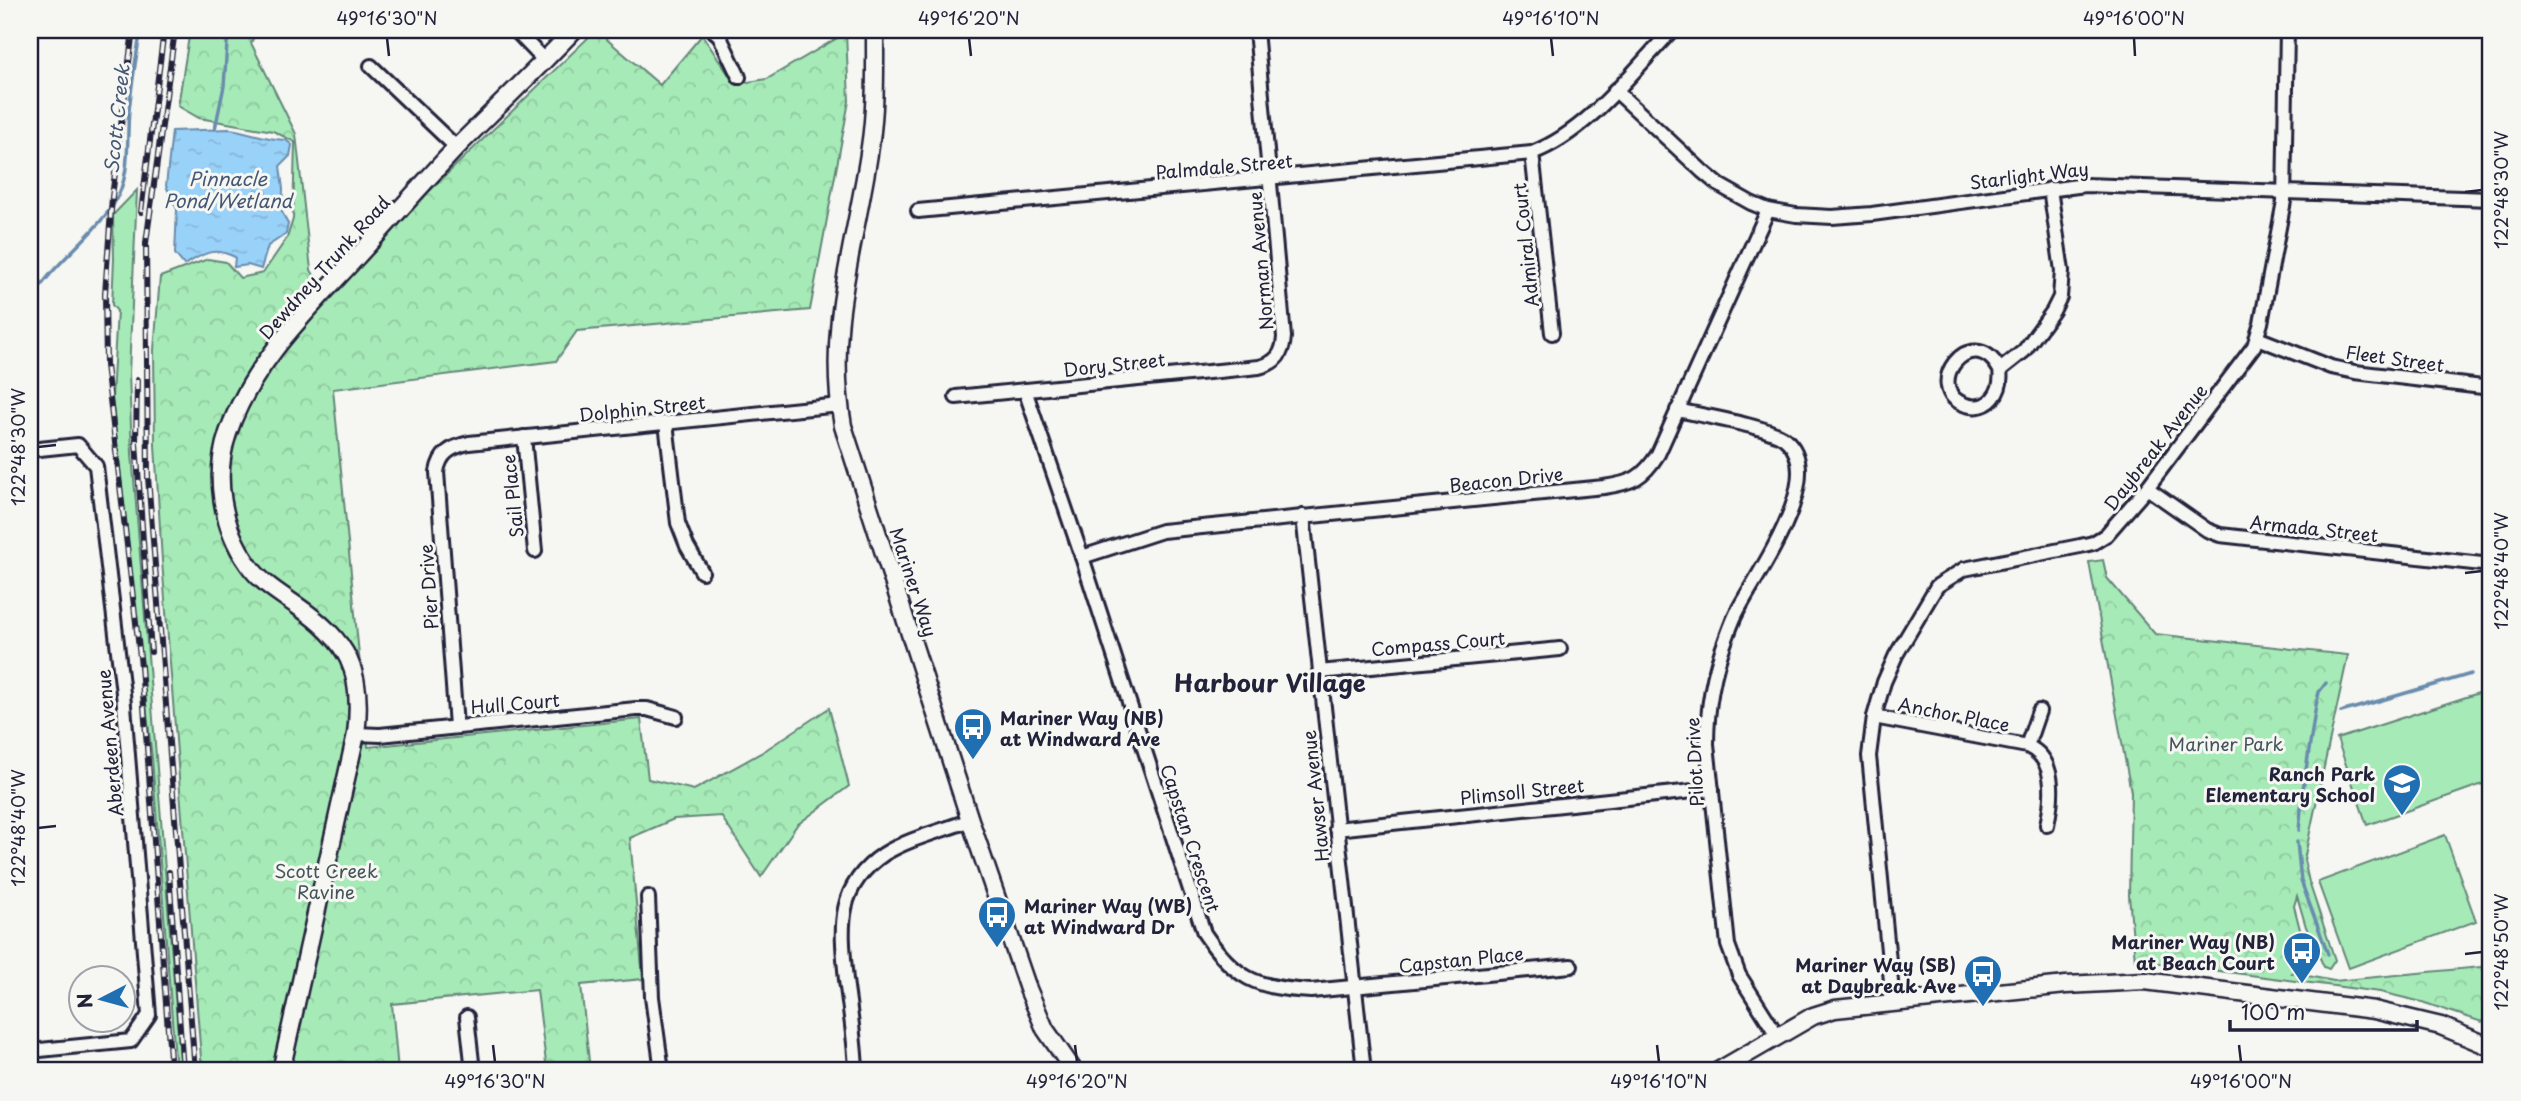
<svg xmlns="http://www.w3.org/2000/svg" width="2521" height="1101" font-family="'Playpen Sans',sans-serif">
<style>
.grass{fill:#a6ebb7;stroke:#648679;stroke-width:2}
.forest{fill:url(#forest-crowns);stroke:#648679;stroke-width:2}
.water{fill:url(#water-ripples);stroke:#698cad;stroke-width:2}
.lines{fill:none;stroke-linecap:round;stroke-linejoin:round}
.stream{stroke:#698cad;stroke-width:3.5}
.minor-casing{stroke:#22223b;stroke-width:18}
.major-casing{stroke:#22223b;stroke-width:21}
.minor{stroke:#f6f6f2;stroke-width:12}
.major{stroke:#f6f6f2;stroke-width:16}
.rail-casing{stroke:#22223b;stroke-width:6}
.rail{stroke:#f6f6f2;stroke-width:3.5;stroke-dasharray:10;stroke-linecap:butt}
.ticks{fill:none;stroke:#22223b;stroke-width:2.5}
.labels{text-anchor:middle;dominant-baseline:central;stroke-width:6;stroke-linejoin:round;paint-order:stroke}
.street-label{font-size:18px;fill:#22223b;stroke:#f6f6f2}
.poi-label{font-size:18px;font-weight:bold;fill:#22223b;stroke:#f6f6f2;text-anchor:end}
.park-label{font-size:18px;fill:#43545a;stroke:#f6f6f2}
.water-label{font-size:19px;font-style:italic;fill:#465774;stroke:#f6f6f2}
.district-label{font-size:24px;font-weight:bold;fill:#22223b;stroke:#f6f6f2}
.neatline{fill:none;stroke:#22223b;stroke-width:2.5}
.ticks-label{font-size:18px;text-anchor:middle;fill:#22223b}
</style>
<defs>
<pattern id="forest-crowns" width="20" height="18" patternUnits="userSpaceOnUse" patternTransform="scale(1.75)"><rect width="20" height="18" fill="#a6ebb7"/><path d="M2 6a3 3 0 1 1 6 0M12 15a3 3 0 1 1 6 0" fill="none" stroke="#8fc99e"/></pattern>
<pattern id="water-ripples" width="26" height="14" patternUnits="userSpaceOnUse" patternTransform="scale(1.75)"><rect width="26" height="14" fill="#99d2f9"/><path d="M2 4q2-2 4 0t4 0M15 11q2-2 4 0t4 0" fill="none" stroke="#84b4d6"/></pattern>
</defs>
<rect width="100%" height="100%" fill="#f6f6f2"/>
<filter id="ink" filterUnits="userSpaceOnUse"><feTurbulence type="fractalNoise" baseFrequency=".0143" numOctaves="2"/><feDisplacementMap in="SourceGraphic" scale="14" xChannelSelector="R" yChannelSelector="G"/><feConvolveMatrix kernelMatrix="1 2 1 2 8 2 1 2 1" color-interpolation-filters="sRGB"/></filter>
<g filter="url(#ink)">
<g class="grass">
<polygon points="137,190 129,373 132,454 181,1071 176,1071 152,758 112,397 117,311 112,305 114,259 113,215"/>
<polygon points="2491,689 2491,781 2367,825 2337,739"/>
<polygon points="2445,835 2476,921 2349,968 2318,882"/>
</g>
<g class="forest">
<polygon points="190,30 257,30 251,43 296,134 311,270 324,293 596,30 660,85 702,35 735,84 767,79 846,33 849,101 810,310 577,331 556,361 333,389 368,747 641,719 648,779 694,790 761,753 829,708 849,786 797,825 761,877 721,816 674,819 630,838 643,979 581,985 590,1071 547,1071 537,990 392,1004 398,1071 202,1071 162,561 155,445 154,350 160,277 208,259 226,262 240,278 263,273 287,238 293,219 295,142 273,131 199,118 178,106"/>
<polygon points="2103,560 2107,578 2155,634 2348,655 2304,860 2309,882 2335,960 2329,969 2324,967 2306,927 2297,896 2294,906 2307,957 2292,973 2334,981 2491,966 2491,1016 2482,1022 2422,1002 2380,992 2135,960 2129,896 2131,792 2089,562"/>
</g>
<path class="water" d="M230,129C249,132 268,140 286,140L292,145L290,156L280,166L283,189L282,212L288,224L286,234L268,246L261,269L248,265L234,267L235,257C212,246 204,254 184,265L175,254L177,209L166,186L172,131Z"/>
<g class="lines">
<g class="stream">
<polyline points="215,129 224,86 228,30"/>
<path d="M30,303C50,265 89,241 113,205C132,176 126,143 129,110C132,83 136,56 141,30"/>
<polyline points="2341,712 2471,674"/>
<polyline points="2299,830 2303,789 2316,705 2319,692 2326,683"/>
<polyline points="2297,842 2301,881 2328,954"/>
</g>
<defs>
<g id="minor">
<polyline points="515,30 545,61"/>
<polyline points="713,30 719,35 739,77"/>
<polyline points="371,66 457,148"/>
<polyline points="1615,90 1702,171 1719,185 1751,203 1768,210 1796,215 1832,217 1872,214 2085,185 2491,199"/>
<polyline points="1532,153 1552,333"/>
<path d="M918,211L1532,153C1588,132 1632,72 1672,30"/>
<polyline points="2257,338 2331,367 2355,372 2491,388"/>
<path d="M2000,370C2003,391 1990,412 1966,405C1920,390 1971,318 2000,370L2024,351L2053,311L2060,297L2062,271L2050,189"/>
<path d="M1025,390L1082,557L1204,933C1235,979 1256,988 1311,991L1571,966"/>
<path d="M956,397L1259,367C1276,363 1283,354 1284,337L1256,30"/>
<path d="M1677,410C1699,415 1771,427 1785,439C1830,476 1754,577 1736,614C1732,622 1729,631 1726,639C1713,673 1707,707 1707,744L1728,945L1739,975L1777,1035"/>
<polyline points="666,423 678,523 687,546 702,572"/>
<polyline points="524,437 535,551"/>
<polyline points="30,450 78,445 96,466 123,693 149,1015 131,1041 30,1051"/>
<polyline points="2147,488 2207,530 2220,535 2491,565"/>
<polyline points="1303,516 1364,1071"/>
<path d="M1082,557L1162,531L1604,487C1632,483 1643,478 1658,454L1768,210"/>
<polyline points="1319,672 1560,649"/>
<path d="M1874,717L2027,746C2057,759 2053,797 2047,825"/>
<path d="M456,726L437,472C440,453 451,447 469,443L840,405"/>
<polyline points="356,734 380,735 636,709 647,709 676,717"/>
<polyline points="2027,746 2039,711"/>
<polyline points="1336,829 1712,789"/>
<polyline points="648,897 652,997 662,1071"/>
<polyline points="1893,1002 1869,756 1874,717 1884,682 1896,655 1937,586 1964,569 2080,546 2093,543 2106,535 2147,488 2254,346 2261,323 2284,201 2287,30"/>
<polyline points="467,1017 473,1071"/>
<path d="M856,1071C855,1041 850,1010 846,980C841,928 835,887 884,854C910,838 942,831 970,820"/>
</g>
<g id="major">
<path d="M875,30C875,69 876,108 870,147C856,245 825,325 843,426L970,820L1028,989L1045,1029L1074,1071"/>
<path d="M281,1071L356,734C364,670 348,641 296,605C279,593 260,582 248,564C222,527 213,476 228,433C251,365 307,311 355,259C389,222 423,183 458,146C497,107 536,70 574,30"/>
<polyline points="1718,1071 1813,1016 1835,1009 2066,985 2145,981 2374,1010 2441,1026 2491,1047"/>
</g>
</defs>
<use href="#minor" class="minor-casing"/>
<use href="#major" class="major-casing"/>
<use href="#minor" class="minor"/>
<use href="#major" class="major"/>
<defs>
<g id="rail">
<polyline points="133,30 112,197 105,294 106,365 141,666 171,1071"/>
<polyline points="175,30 146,243 148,477 195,1071"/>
<polyline points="141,212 164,30"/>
<polyline points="137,380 136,443 151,652"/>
<polyline points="169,872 183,1071"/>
</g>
</defs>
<use href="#rail" class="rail-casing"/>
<use href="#rail" class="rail"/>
</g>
</g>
<path class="ticks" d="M387,38L389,56M969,38L971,56M1551,38L1553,56M2134,38L2135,56M2465,192L2482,190M38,447L56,445M2465,573L2482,571M38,828L56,826M2465,954L2482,952M493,1045L495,1062M1075,1045L1077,1062M1657,1045L1659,1062M2239,1045L2241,1062"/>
<defs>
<symbol id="bus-pin" viewBox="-11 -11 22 30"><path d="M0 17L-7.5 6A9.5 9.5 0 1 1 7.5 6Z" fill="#1f6fb2" stroke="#f6f6f2"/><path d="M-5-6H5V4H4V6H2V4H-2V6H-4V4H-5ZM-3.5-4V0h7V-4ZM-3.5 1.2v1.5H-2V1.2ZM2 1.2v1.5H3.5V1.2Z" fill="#fff"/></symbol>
<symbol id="school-pin" viewBox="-11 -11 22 30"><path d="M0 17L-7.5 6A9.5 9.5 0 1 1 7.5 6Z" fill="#1f6fb2" stroke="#f6f6f2"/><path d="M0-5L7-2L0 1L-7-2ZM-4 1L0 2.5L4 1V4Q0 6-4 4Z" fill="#fff"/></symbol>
</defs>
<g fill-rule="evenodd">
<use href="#bus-pin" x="951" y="705" width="44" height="60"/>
<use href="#school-pin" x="2380" y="761" width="44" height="60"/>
<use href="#bus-pin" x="975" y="893" width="44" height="60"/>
<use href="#bus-pin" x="2280" y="929" width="44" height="60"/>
<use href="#bus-pin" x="1961" y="952" width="44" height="60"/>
</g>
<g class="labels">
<g class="street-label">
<text transform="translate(1224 166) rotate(-5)">Palmdale Street</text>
<text transform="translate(2029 175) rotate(-7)">Starlight Way</text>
<text transform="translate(1525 245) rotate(-96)">Admiral Court</text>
<text transform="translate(1260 261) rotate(-95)">Norman Avenue</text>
<text transform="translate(324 267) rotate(-48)">Dewdney Trunk Road</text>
<text transform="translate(2395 358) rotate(8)">Fleet Street</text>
<text transform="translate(1114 364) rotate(-6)">Dory Street</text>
<text transform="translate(642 408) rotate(-6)">Dolphin Street</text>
<text transform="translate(2155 447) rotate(-52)">Daybreak Avenue</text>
<text transform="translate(1506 479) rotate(-6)">Beacon Drive</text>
<text transform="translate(512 496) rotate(-96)">Sail Place</text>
<text transform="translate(2314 528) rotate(6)">Armada Street</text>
<text transform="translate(914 582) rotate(72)">Mariner Way</text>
<text transform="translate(428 587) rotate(-94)">Pier Drive</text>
<text transform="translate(1438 643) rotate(-5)">Compass Court</text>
<text transform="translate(515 703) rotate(-5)">Hull Court</text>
<text transform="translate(1954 714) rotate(11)">Anchor Place</text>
<text transform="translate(109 743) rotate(-95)">Aberdeen Avenue</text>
<text transform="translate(1694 762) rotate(-93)">Pilot Drive</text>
<text transform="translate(1522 791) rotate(-6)">Plimsoll Street</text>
<text transform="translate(1315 796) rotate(-96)">Hawser Avenue</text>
<text transform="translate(1191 838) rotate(72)">Capstan Crescent</text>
<text transform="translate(1461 959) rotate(-6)">Capstan Place</text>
</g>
<g class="poi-label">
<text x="1000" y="717" text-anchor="start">Mariner Way (NB)<tspan x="1000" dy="21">at Windward Ave</tspan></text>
<text x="2375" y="773">Ranch Park<tspan x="2375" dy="21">Elementary School</tspan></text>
<text x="1024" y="905" text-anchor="start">Mariner Way (WB)<tspan x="1024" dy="21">at Windward Dr</tspan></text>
<text x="2275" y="941">Mariner Way (NB)<tspan x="2275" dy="21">at Beach Court</tspan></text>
<text x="1956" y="964">Mariner Way (SB)<tspan x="1956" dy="21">at Daybreak Ave</tspan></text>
</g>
<g class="park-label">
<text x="2226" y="743">Mariner Park</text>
<text x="326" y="870">Scott Creek<tspan x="326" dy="21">Ravine</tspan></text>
</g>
<g class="water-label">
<text transform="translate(116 119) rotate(-84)">Scott Creek</text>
<text x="228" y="178">Pinnacle<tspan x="228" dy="22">Pond/Wetland</tspan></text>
</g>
<g class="district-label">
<text x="1270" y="682">Harbour Village</text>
</g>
</g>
<rect width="2521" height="1101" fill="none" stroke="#f6f6f2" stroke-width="77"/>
<g transform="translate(102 999) rotate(264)"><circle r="33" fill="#f6f6f2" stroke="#a1a1a9" stroke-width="2"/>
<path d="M0-5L12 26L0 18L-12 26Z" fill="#1f6fb2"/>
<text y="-10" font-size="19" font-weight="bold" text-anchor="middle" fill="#22223b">N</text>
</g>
<path d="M2230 1020v10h187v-10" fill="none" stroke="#22223b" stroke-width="3.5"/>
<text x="2241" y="1020" font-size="21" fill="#22223b" stroke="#f6f6f2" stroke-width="5" paint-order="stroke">100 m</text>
<rect x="38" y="38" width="2444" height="1024" class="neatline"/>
<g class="ticks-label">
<text x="387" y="25">49°16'30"N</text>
<text x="969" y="25">49°16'20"N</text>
<text x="1551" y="25">49°16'10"N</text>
<text x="2134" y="25">49°16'00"N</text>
<text transform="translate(2502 190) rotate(-90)" y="6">122°48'30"W</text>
<text transform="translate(19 447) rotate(-90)" y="6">122°48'30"W</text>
<text transform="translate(2502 571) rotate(-90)" y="6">122°48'40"W</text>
<text transform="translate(19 828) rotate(-90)" y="6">122°48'40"W</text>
<text transform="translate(2502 952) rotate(-90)" y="6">122°48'50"W</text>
<text x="495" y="1088">49°16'30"N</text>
<text x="1077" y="1088">49°16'20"N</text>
<text x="1659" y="1088">49°16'10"N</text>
<text x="2241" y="1088">49°16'00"N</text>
</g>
</svg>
